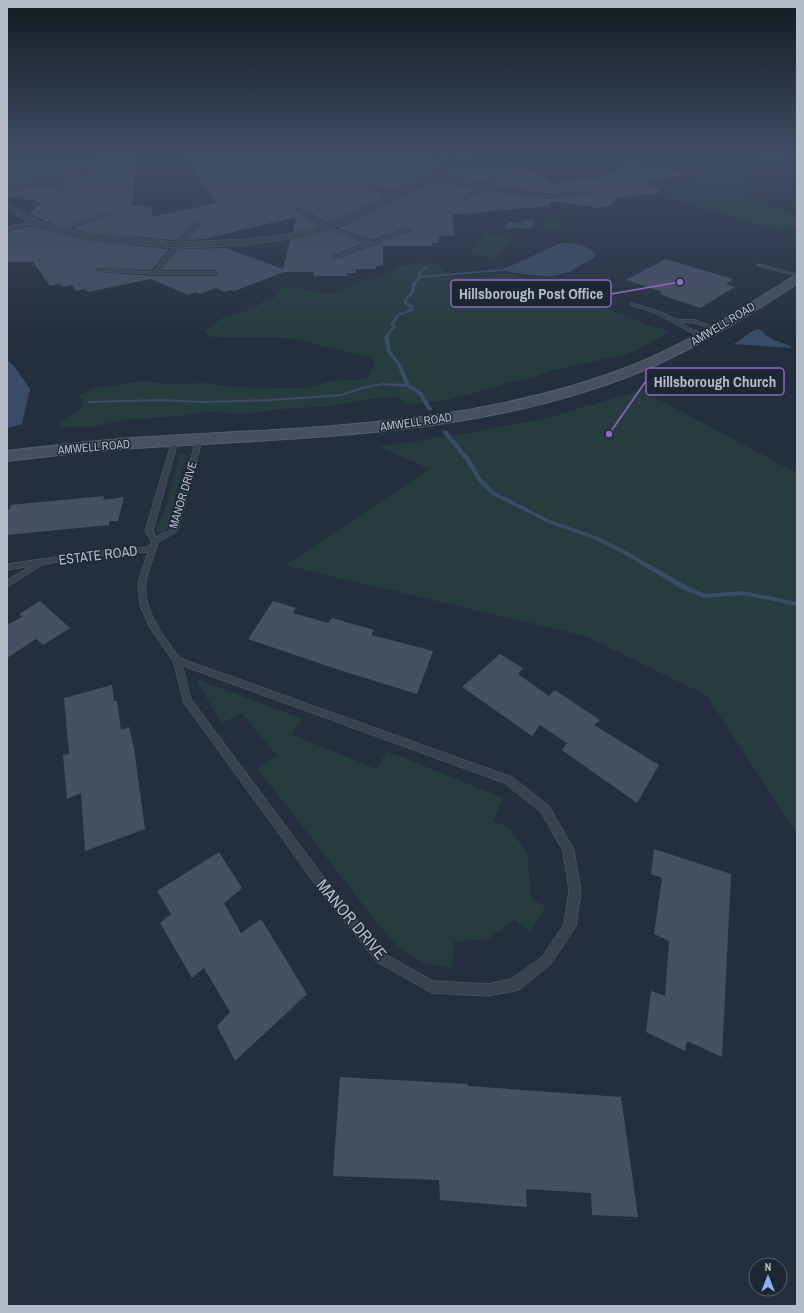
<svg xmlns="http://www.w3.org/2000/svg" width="804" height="1313" font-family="'Archivo Narrow',sans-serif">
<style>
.green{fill:#263c3f}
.water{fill:#394c67}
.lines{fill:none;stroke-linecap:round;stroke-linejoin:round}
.stream{fill:#394c67;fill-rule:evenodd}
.building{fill:#455162}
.lane-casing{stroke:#565f6c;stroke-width:1}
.street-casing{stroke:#565f6c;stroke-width:1}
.secondary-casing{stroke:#565f6c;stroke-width:2}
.lane{fill:#38414e;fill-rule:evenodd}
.street{fill:#38414e;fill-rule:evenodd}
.secondary{fill:#465061;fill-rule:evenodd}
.labels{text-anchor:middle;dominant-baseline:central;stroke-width:3;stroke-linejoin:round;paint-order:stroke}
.far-street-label{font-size:12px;fill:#b4bcc9;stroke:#1d2633}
.street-label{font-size:14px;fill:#b4bcc9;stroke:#1d2633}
.near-street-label{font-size:17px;fill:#b4bcc9;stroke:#1d2633}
.leader{fill:none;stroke:#9266c3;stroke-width:1.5}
.callout-dot{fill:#9266c3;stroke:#1d2633;stroke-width:1.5}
.callout{fill:#1d2633;stroke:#9266c3;stroke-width:1.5}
.callout-label{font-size:15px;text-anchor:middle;font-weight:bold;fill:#b4bcc9}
</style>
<rect width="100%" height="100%" fill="#242f3e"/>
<g class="green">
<polygon points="770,154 796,154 749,173 743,197 797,216 797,226 784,229 768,228 667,197 675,184"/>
<polygon points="547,217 563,218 558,230 542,229"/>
<polygon points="485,235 511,238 498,258 469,254"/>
<polygon points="421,262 432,263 442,267 447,276 487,277 498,274 515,274 560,293 571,294 653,327 669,330 666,334 637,350 619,356 553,370 534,377 505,384 449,400 406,404 398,397 367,399 331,406 281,409 245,414 209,412 182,416 132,419 89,427 59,427 61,422 84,406 79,395 94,388 141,381 166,384 206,383 234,387 305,388 332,381 353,380 368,378 373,365 373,358 291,338 211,337 204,331 224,317 241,312 260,305 263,301 276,297 277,292 282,288 298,288 330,295 365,280 373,279 392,271 397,265 408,266"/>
<polygon points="641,390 797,473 797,833 706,695 585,636 285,565 430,469 379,447 474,432 551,417"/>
<polygon points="180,454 185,454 186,456 167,529 164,533 158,533 156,530 165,508"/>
<polygon points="199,680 303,719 291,734 376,769 387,751 503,798 493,821 509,828 527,853 532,900 546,906 530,932 515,920 488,939 454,942 452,969 422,962 399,948 378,924 257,768 277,756 242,713 222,723 197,682"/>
</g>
<g class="water">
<polygon points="524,220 535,221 530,229 514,228 512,230 504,229 509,222 522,224"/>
<path d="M561,243C571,242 591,246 596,255L594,258L569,272L554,276H539L509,272L504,269Z"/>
<path d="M758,329L761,330C765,334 768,337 774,340C780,343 787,343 792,348L734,344L754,330Z"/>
<polygon points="7,360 14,366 30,389 22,424 7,428"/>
</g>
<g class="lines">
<g class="stream">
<polygon points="426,266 429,267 422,272 421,276 513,268 515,269 513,270 420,278 419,281 416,283 414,293 407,300 407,302 413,305 414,310 399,316 394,324 396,327 391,332 389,337 391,352 401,364 410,385 422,392 432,409 432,410 428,410 418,394 407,387 383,385 367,388 341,396 272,401 203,403 162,401 89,403 87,402 89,401 162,399 203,401 272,399 341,394 364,386 383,383 405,384 397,364 387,352 384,337 392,327 390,324 397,314 410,309 410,307 404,304 403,300 410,293 412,283 416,280 418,272"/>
<polygon points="445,430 447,431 470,459 482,479 495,492 550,520 598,537 626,551 689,587 705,594 743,591 797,602 797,606 743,595 705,598 685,591 622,553 594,539 546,522 491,494 478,481 466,461 443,433 442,432"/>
</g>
</g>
<g class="building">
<polygon points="122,154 137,154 132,206 146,205 146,207 152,206 152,217 216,203 181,154 261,154 264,156 233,172 233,174 237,175 274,156 288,155 310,158 313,156 312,155 302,154 347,154 351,157 377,154 398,154 402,156 396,162 397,164 400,164 410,156 419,155 422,157 428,156 444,166 396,190 355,183 354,185 355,187 388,194 340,218 327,222 299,207 295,207 295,211 320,225 307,230 293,232 296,217 204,239 187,240 201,224 200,222 197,221 176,240 88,233 72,229 110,215 106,212 62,228 29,214 41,202 34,202 37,200 22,200 24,197 7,197 7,192 45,185 66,193 67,189 54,183 126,167 124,163 46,179 27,171 25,175 37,181 7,187 7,161 89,161 98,158 112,158"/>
<polygon points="630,162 685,172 685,175 644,181 662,190 657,191 661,193 617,198 608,207 602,206 599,208 551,201 548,206 452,215 455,235 439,237 439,243 432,243 432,246 383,246 383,265 376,266 376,269 356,269 356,273 347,273 346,276 314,276 314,272 284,272 235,291 230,290 224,292 216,288 200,294 195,292 188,295 151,279 88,292 85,289 76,291 72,285 62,287 60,284 50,286 33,262 7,262 7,233 10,231 31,226 57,234 88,241 169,249 152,270 98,268 95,269 98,272 154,276 217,276 218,274 215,270 161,270 179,249 226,248 283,269 290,240 308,237 330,230 365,243 333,255 333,257 337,259 411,231 411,229 406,228 373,240 337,228 348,224 435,181 476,188 461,197 463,201 484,190 547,199 599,193 596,190 547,194 490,185 502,178 500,174 482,183 442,177 459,168 499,164 501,166 507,165 512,169 530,169 554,186 560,181 575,181 579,177 598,178"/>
<polygon points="666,259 733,279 726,284 735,287 700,308 659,294 663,292 625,280"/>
<polygon points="104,496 103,500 124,497 118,521 109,521 109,525 7,535 7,514 11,505"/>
<polygon points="40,601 70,628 43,645 36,639 7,658 7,625 22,617 19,614"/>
<polygon points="273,601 296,608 293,613 328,623 332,618 374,630 371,635 433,651 417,694 336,669 248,639"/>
<polygon points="500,654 523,668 518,674 549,696 555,690 600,720 594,725 659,765 637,803 562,750 567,743 540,725 532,736 462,687"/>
<polygon points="112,685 114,701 117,701 121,730 129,727 134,748 145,829 85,851 81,793 67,799 63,755 69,754 64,698"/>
<polygon points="654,849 731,874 722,1057 687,1041 685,1051 646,1032 651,991 665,996 669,941 654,934 662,878 651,874"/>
<polygon points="219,852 242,888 224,903 241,933 261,919 307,994 235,1061 217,1026 230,1012 204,968 192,978 160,923 171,914 157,891"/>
<polygon points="340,1077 468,1084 468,1086 621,1097 638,1217 592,1215 591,1193 526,1189 527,1207 440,1200 439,1180 333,1176"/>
</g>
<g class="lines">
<defs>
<g id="lane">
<polygon points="271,154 275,154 237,174 234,173"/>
<polygon points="289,154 312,156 310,157"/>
<polygon points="407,154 411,154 399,163 397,163"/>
<polygon points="124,164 125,166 49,182 66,190 65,192 45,183 7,191 7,189 42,181 26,174 27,172 46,181"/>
<polygon points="500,175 501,177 486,186 547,196 596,191 598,192 547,198 484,188 463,200 462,198 480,187 429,178 431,177 482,185"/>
<polygon points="356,184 398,192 400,193 398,194 355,186"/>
<polygon points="296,208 298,208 336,229 373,242 407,229 410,230 336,258 334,256 369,243 334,231 296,210"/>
<polygon points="106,213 109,214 61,232 58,231"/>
<polygon points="34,221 35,223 7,230 7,228"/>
<polygon points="197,222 200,223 158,272 215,272 217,274 154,274 98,271 96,270 98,269 153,272 175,244"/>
<polygon points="758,264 797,274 797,276 758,266"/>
<path d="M632,303L659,311L675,319L695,320L720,329L717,331L694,323L680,322L687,327L708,336C700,341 667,318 657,314C649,310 639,308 630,305V303Z"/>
<path d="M199,438L202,440L178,531L158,542C155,555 148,569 146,583C143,611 164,637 180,658L512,777L549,806L574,850L581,891L576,926L551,964L519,990L488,996L432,993L377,962L324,896L184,703L173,661L150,628L141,607L139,597L138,582L148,552L98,556L44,564L7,587V580L31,566L7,570V564L98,551L149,547L151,541L145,531L172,441L175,439L178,441L153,531L156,537L171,530L196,440ZM183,666L504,783L541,812L563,851L569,891L564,924L543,956L511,979L488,984L433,981L385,954L332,888L191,699Z"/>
</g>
<g id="street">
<polygon points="436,154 474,154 470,158 455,169 347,223 308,236 250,245 177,248 88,240 57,233 31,224 7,209 7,204 37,220 62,229 88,234 177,242 250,239 307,231 341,219 449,165 460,158 439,156"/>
<polygon points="652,154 661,154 657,156 653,156"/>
</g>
<path id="secondary" d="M797,276V284C747,316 697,348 642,371C481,437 305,437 134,448C92,451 49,456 7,461V451C49,446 91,441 134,438C301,427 472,428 631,366C689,343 741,309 793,277Z"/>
</defs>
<use href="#lane" class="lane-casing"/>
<use href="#street" class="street-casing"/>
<use href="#secondary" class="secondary-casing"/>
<use href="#lane" class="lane"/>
<use href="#street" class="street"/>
<use href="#secondary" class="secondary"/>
</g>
<linearGradient id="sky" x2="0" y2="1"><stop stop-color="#141a22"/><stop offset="0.46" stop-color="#3f4d63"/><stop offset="1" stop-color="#3f4d63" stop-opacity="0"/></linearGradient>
<rect width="804" height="337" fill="url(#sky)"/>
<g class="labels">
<g class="far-street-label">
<text transform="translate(723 324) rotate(-31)">AMWELL ROAD</text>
<text transform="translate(416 422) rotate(-8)">AMWELL ROAD</text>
<text transform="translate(94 447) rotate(-5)">AMWELL ROAD</text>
<text transform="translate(183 495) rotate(-73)">MANOR DRIVE</text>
</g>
<g class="street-label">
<text transform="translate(98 555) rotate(-7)">ESTATE ROAD</text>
</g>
<g class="near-street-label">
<text transform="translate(352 919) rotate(50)">MANOR DRIVE</text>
</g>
</g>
<path class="leader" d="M680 282L611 294M609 434L646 381"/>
<g class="callout-dot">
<circle cx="680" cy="282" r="4"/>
<circle cx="609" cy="434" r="4"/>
</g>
<g class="callout">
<rect x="451" y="280" width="160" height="27" rx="4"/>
<rect x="646" y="368" width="138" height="27" rx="4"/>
</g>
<g class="callout-label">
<text x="531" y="299">Hillsborough Post Office</text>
<text x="715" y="387">Hillsborough Church</text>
</g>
<rect width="804" height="1313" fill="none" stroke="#b4bcc9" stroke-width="16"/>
<g transform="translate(768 1277)"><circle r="19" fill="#1d2633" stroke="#59626f"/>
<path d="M0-3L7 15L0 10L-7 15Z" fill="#8ab4f8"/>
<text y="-6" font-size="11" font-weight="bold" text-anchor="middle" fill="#b4bcc9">N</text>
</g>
</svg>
